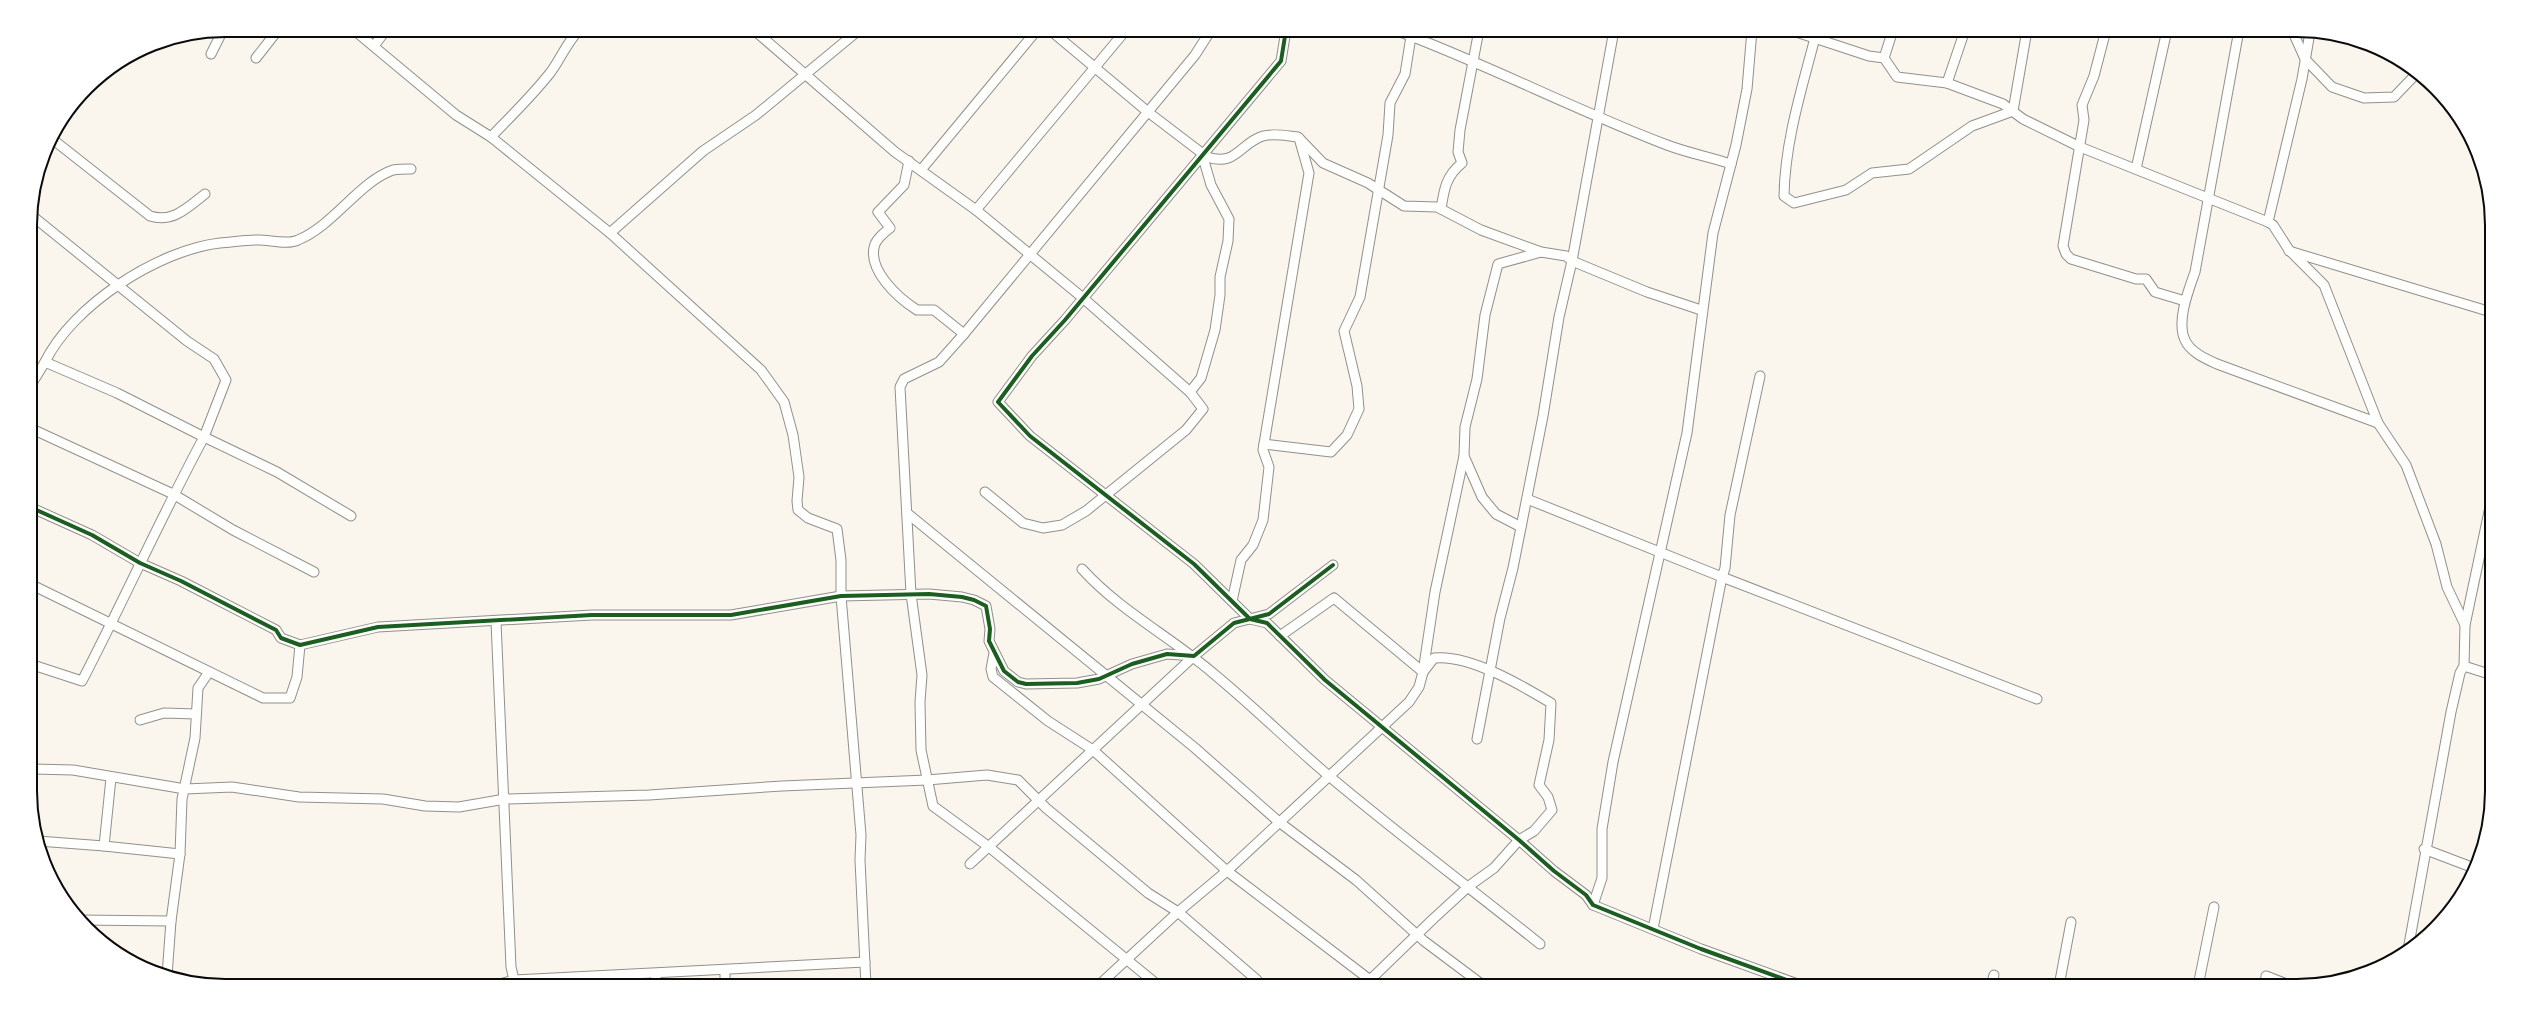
<svg xmlns="http://www.w3.org/2000/svg" width="2522" height="1016" font-family="Spectral,serif">
<style>
.lines{fill:none;stroke-linecap:round;stroke-linejoin:round}
.street-casing{stroke:#92908c;stroke-width:11}
.street{stroke:#fefefc;stroke-width:9}
.cycleway-casing{stroke:#fff;stroke-width:6}
.cycleway{stroke:#1b5e20;stroke-width:4}
.rim{fill:none;stroke:#0a0a0a;stroke-width:2}
</style>
<rect width="100%" height="100%" fill="#faf6ed"/>
<g class="lines">
<defs>
<g id="street">
<polyline points="354,30 456,115 491,137 610,233 761,370 784,402 793,435 799,477 797,501 798,510 808,518 837,529 841,560 841,596 861,835 860,860 866,986"/>
<polyline points="754,30 895,152 976,210 1083,298 1190,392 1203,409 1186,430 1086,511 1062,525 1043,528 1023,523 985,492"/>
<path d="M1050,30L1148,112L1207,157C1236,167 1240,143 1263,136C1273,133 1288,136 1298,137L1323,163L1368,183L1404,206L1437,207L1481,230L1541,252L1566,256L1572,261L1647,292L1701,310"/>
<polyline points="1286,30 1281,61 1065,320 1032,356 998,402 1030,436 1194,564 1250,619 1267,623 1325,680 1519,840 1554,871 1586,895 1593,905 1701,949 1803,986"/>
<path d="M1395,30C1487,64 1575,110 1667,145C1688,153 1710,157 1731,164"/>
<polyline points="1790,30 1869,56 1884,58 1897,77 1947,83 2003,104 2023,119 2080,147 2268,222"/>
<path d="M1817,30C1803,85 1785,139 1784,196L1794,203L1846,190L1872,173L1909,169L1972,126L2013,111L2027,30"/>
<polyline points="2106,30 2094,76 2082,105 2084,120 2063,246 2066,254 2071,259 2136,279 2146,279 2155,292 2185,301"/>
<path d="M2239,30L2195,272C2189,289 2176,321 2185,340C2190,352 2206,359 2217,364L2378,423"/>
<polyline points="2292,30 2305,59 2332,87 2364,98 2394,97 2418,72"/>
<polyline points="2310,32 2302,79 2268,222 2273,225 2289,250 2324,285 2378,423 2406,465 2436,544 2447,587 2465,625 2464,666 2460,673 2451,712 2408,950"/>
<polyline points="374,46 386,30"/>
<polyline points="211,54 223,30"/>
<polyline points="256,58 278,30"/>
<polyline points="1884,58 1893,30"/>
<polyline points="1947,83 1965,30"/>
<path d="M491,137C511,116 532,96 550,73C560,60 567,42 579,30"/>
<path d="M51,138L150,216C173,223 187,208 205,194"/>
<path d="M909,161L904,185L878,212L890,228C885,232 878,237 875,244C866,269 898,298 917,310H934L964,334"/>
<polyline points="2136,169 2167,30"/>
<polyline points="921,170 1037,30"/>
<path d="M1441,209C1444,189 1446,176 1462,163L1458,152L1460,130L1479,30"/>
<polyline points="976,210 1126,30"/>
<polyline points="30,214 187,341 214,359 226,380 204,437 117,393 45,362 31,385"/>
<polyline points="610,233 703,151 756,115 859,30"/>
<polyline points="2289,251 2491,312"/>
<path d="M45,362C72,306 158,250 220,243C233,242 246,240 259,240C270,240 288,245 298,240C333,226 360,181 393,170C399,169 406,169 411,169"/>
<polyline points="1190,392 1201,378 1215,330 1220,295 1220,277 1228,241 1229,219 1211,185 1202,154"/>
<polyline points="32,429 173,494 233,530 314,572"/>
<polyline points="1264,444 1331,452 1347,435 1359,409 1357,386 1344,331 1360,297 1388,135 1390,103 1405,74 1412,30"/>
<polyline points="1527,499 1722,577 1725,568 1730,515 1760,376"/>
<polyline points="32,508 92,535 140,563 181,581 276,630 281,638 300,645 378,627 592,615 731,615 841,596 929,594 962,597 974,600 986,606 990,629 989,641 1004,671 1018,682 1026,684 1077,683 1099,679 1132,664 1167,654 1194,656 1234,623 1269,614 1333,565"/>
<polyline points="907,513 1195,748 1279,822 1356,880 1424,941 1484,986"/>
<polyline points="1521,527 1496,514 1482,497 1464,456 1465,427 1477,379 1485,315 1498,264 1541,252"/>
<path d="M1082,569C1120,611 1171,637 1214,674C1254,707 1290,743 1329,776C1398,834 1470,888 1540,944"/>
<polyline points="32,585 263,698 290,698 297,677 300,645"/>
<polyline points="1232,601 1241,560 1253,545 1263,520 1269,467 1263,450 1309,173 1299,138"/>
<polyline points="2465,625 2491,502"/>
<polyline points="994,653 991,669 993,677 1048,721 1093,750 1227,871 1378,986"/>
<path d="M33,665L82,681C124,600 161,517 204,437L277,472L351,516"/>
<polyline points="2464,666 2492,675"/>
<polyline points="140,720 164,713 196,714"/>
<polyline points="1477,739 1500,618 1513,568 1543,416 1559,317 1572,261 1614,30"/>
<polyline points="33,769 73,770 185,789 232,787 299,797 383,799 425,806 459,807 505,799 649,795 782,786 927,780 987,775 1018,780 1046,808 1148,893 1178,912 1257,980"/>
<polyline points="38,841 104,846 180,854"/>
<polyline points="104,846 111,778"/>
<polyline points="2424,849 2474,868"/>
<polyline points="970,864 1194,656"/>
<polyline points="1593,905 1602,878 1602,829 1613,762 1687,433 1713,233 1736,145 1747,89 1752,30"/>
<polyline points="79,920 171,921"/>
<polyline points="1653,929 1722,577 2037,699"/>
<polyline points="725,970 725,986"/>
<polyline points="656,974 656,986"/>
<polyline points="167,976 171,921 180,854 182,799 195,738 198,688 209,672"/>
<polyline points="514,980 865,962"/>
<path d="M1370,980L1432,920L1469,886L1494,868L1519,840L1534,831L1552,810L1548,797L1539,785L1549,740L1551,703C1521,685 1469,654 1434,658L1423,672L1435,592L1464,456"/>
<polyline points="440,984 484,986"/>
<polyline points="1099,985 1178,912 1227,871 1409,702 1419,687 1423,672 1334,598 1280,636"/>
<polyline points="492,986 514,980 511,967 496,622"/>
<polyline points="1159,986 989,847 933,806 921,750 920,702 922,675 911,594 900,387 904,379 939,362 964,334 1195,55 1211,30"/>
<polyline points="1991,986 1994,975"/>
<polyline points="2059,986 2071,922"/>
<polyline points="2198,986 2214,907"/>
<polyline points="2265,986 2266,976 2292,986"/>
</g>
</defs>
<use href="#street" class="street-casing"/>
<use href="#street" class="street"/>
<defs>
<g id="cycleway">
<polyline points="1286,30 1281,61 1065,320 1032,356 998,402 1030,436 1194,564 1250,619 1267,623 1325,680 1519,840 1554,871 1586,895 1593,905 1701,949 1803,986"/>
<polyline points="32,508 92,535 140,563 181,581 276,630 281,638 300,645 378,627 592,615 731,615 841,596 929,594 962,597 974,600 986,606 990,629 989,641 1004,671 1018,682 1026,684 1077,683 1099,679 1132,664 1167,654 1194,656 1234,623 1269,614 1333,565"/>
</g>
</defs>
<use href="#cycleway" class="cycleway-casing"/>
<use href="#cycleway" class="cycleway"/>
</g>
<path d="M0 0H2522V1016H0ZM225 37H2297A188 188 0 0 1 2485 225V791A188 188 0 0 1 2297 979H225A188 188 0 0 1 37 791V225A188 188 0 0 1 225 37Z" fill="#fff" fill-rule="evenodd"/>
<path class="rim" d="M225 37H2297A188 188 0 0 1 2485 225V791A188 188 0 0 1 2297 979H225A188 188 0 0 1 37 791V225A188 188 0 0 1 225 37Z"/>
</svg>
